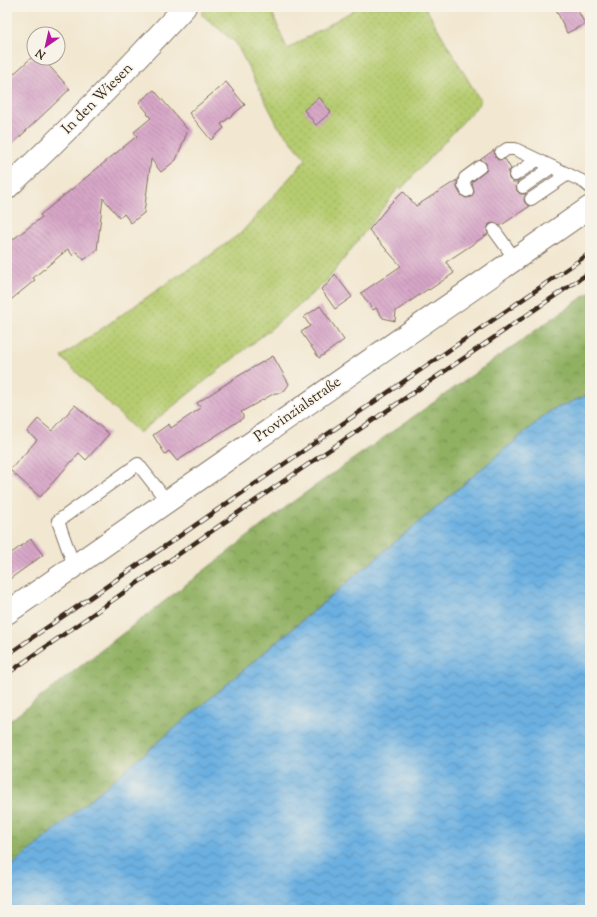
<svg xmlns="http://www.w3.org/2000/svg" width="597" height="917" font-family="'Sorts Mill Goudy',serif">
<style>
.forest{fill:url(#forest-crowns);stroke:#666d40}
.garden{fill:url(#garden-dots);stroke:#787b47}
.water{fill:url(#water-waves);stroke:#546d80}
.building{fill:url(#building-back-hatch)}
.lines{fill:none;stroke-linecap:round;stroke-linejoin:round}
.service-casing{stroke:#7b6c5c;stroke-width:14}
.minor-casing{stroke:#7b6c5c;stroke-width:24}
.primary-casing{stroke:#7b6c5c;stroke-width:24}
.service{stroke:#fff;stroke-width:12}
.minor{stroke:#fff;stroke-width:22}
.primary{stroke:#fff;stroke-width:22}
.rail-casing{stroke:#3b2a1e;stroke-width:4.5}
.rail{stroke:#f7f3e8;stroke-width:3;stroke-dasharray:9;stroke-linecap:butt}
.labels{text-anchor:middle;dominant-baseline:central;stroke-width:3;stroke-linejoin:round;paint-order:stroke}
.street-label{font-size:15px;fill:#3b2a1e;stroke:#f7f3e8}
</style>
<defs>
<pattern id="forest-crowns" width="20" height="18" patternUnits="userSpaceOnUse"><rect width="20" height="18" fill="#90b062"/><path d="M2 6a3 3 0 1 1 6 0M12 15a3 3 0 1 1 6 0" fill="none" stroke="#778f50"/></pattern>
<pattern id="garden-dots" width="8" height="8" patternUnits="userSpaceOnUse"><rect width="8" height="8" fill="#b6cc70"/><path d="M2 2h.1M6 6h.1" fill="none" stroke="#9daf61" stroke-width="1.8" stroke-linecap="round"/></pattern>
<pattern id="water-waves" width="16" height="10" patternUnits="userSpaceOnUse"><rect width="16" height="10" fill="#6cb0e1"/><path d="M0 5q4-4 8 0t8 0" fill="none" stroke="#5a8fb6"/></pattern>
<pattern id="building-back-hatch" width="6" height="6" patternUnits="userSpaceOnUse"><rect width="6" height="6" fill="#d7a6c8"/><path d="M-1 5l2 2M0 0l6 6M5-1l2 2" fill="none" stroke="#b087a2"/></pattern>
</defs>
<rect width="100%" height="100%" fill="#f7f3e8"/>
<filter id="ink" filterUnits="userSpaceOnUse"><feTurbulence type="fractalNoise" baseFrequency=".025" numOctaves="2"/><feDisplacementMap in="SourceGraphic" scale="8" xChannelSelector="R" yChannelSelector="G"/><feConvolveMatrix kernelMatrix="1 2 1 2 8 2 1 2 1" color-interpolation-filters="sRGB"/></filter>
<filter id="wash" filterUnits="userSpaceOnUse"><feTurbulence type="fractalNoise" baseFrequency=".012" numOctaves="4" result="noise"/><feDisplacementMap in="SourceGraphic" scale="16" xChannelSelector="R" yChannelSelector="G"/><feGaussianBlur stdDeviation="0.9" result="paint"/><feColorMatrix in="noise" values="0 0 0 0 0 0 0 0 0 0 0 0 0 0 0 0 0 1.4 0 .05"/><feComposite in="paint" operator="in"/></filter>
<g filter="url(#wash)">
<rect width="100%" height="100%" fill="#f2e7d0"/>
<polygon class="forest" points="590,292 590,394 550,411 7,870 7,723 294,501"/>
<polygon class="garden" points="207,7 270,7 287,49 359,7 425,7 481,102 401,189 399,187 327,281 267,332 139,433 61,357 176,277 201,262 242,232 306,159 278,126 236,43 201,14"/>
<polygon class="water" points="590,394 590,910 7,910 7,870 550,411"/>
<g id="blocks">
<g class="building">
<polygon points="555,7 576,7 585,24 567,33"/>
<polygon points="31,58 42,58 70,89 7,149 7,80"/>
<polygon points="226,82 245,105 221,124 224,128 211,140 189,113"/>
<polygon points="154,90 188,130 176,160 161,172 151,159 144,213 131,223 124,214 120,218 103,198 97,250 84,260 77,252 73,256 68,249 33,278 35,280 7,303 7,244 42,217 40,215 137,136 134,132 151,118 147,114 148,113 139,102"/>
<polygon points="319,97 331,112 316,125 304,110"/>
<polygon points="494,150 495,157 498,160 505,159 511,169 508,172 509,179 512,182 518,182 516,187 517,191 520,194 526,194 524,200 525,203 530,206 500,226 494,223 489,224 487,230 488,234 446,262 454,273 429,290 428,289 396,311 395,321 383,318 376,308 373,310 361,293 401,266 369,230 390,204 403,191 416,206 457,180 457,188 461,195 466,198 471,197 474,192 472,182 487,170 486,163 480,160"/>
<polygon points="335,274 352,297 335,309 321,289 329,283"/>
<polygon points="320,306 344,340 319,358 301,332 310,326 304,317"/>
<polygon points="273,356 289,384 285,390 280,393 275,393 241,412 243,416 243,418 177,461 169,451 165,454 153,435 169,424 171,428 201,408 197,403 235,378"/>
<polygon points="75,405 109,434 86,460 79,453 40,497 10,470 37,440 27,432 38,419 52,431"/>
<polygon points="31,539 43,555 7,581 7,556"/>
</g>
</g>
</g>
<g filter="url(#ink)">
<use href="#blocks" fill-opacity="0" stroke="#7b6c5c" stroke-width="1"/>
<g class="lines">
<defs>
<g id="service">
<polyline points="501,153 507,149 515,149 584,182 590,187"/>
<polyline points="515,175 537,160"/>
<polyline points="523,187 552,167"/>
<polyline points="467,191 464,185 465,178 480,167"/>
<polyline points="531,199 568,174"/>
<polyline points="494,230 515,259"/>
<polyline points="74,566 58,521 138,464 167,501"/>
</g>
<path id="minor" d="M7,188C69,130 128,69 185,7"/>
<polyline id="primary" points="7,613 590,207"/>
</defs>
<use href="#service" class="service-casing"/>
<use href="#minor" class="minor-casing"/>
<use href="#primary" class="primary-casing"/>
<use href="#service" class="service"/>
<use href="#minor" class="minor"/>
<use href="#primary" class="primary"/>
<defs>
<g id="rail">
<polyline points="7,655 590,253"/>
<polyline points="7,674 275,487 590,272"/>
</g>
</defs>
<use href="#rail" class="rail-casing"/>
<use href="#rail" class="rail"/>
</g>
</g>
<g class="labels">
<g class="street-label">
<text transform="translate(98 99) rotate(-45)">In den Wiesen</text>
<text transform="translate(298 410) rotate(-35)">Provinzialstraße</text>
</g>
</g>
<rect width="597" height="917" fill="none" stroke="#f7f3e8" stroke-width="24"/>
<g transform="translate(46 46) rotate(214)"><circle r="19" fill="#f7f3e8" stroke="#aca397"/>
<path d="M0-3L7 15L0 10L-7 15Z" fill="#b5179e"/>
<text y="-6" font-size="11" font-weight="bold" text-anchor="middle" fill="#3b2a1e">N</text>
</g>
</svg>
